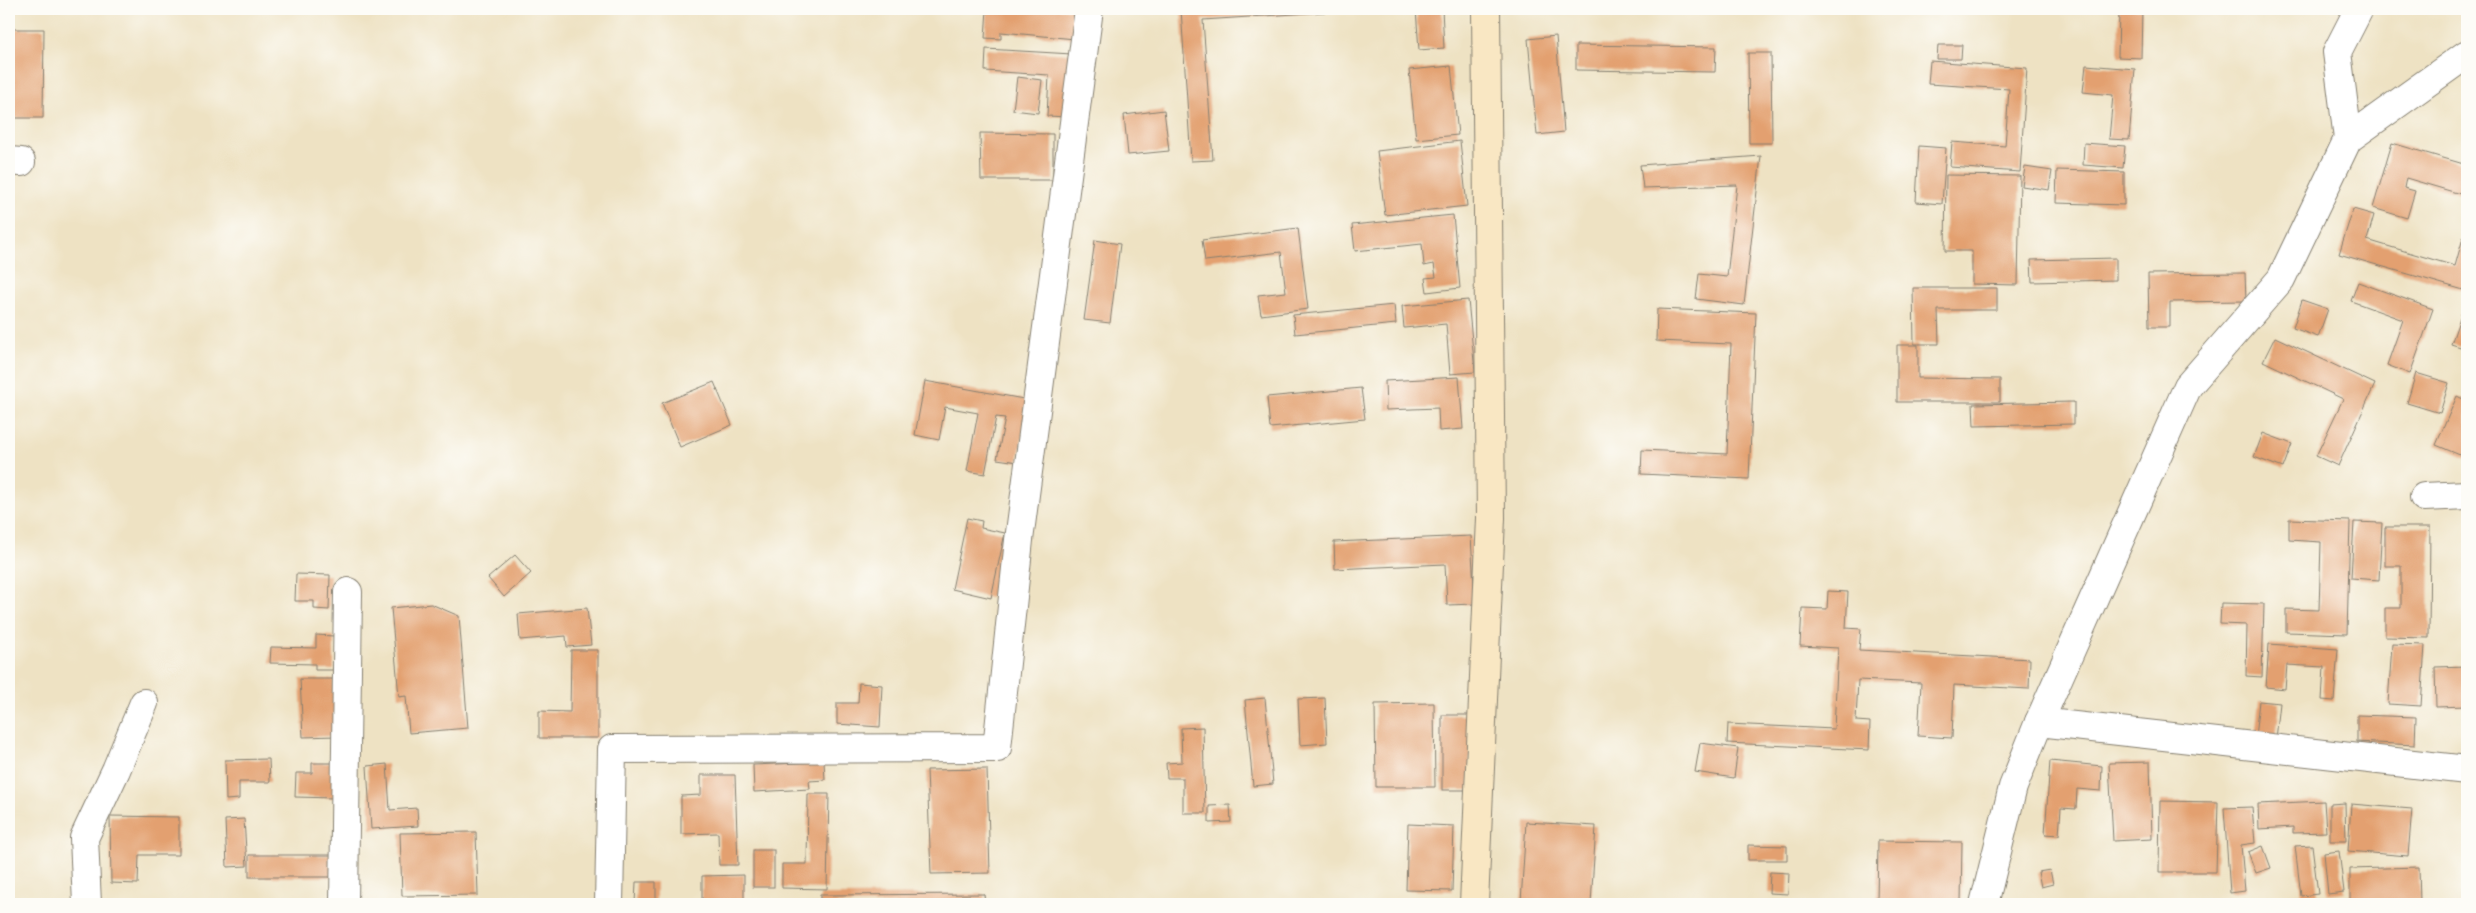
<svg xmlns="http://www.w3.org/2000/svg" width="2476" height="913" font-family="Alegreya,serif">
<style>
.building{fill:#e3a070}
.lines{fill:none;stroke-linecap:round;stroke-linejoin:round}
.street-casing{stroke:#857f70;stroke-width:30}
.secondary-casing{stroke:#857f70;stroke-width:30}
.street{stroke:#fff;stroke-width:28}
.secondary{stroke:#f9e7c3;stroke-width:28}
</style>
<rect width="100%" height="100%" fill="#fdfcf7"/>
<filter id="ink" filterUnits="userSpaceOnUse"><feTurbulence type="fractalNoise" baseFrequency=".02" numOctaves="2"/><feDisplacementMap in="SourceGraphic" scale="10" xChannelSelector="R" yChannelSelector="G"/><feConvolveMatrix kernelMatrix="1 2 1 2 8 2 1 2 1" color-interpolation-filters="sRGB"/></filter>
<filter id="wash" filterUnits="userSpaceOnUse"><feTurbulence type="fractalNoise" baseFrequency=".0096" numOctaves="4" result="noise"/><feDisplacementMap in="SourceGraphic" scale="20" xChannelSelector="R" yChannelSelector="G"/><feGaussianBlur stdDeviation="1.12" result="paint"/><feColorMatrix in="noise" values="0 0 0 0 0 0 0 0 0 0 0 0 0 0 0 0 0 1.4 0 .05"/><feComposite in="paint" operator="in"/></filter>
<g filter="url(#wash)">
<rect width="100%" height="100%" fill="#eee2c3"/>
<g id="blocks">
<g class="building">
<polygon points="987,9 1078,9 1075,39 1001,32 1001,39 985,38"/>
<polygon points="1181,9 1356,9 1356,10 1203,20 1213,160 1191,161"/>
<polygon points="1416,9 1442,9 1444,48 1419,50"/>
<polygon points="2119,9 2142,9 2141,58 2118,57"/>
<polygon points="9,29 44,29 43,118 9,118"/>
<polygon points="1556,36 1564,132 1537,135 1528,39"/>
<polygon points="1576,45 1716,47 1715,72 1576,70"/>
<polygon points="1938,45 1962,45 1961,59 1937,59"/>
<polygon points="986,49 1072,54 1068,117 1047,116 1049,75 985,71"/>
<polygon points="1748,53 1771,53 1772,143 1749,143"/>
<polygon points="1930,61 2027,68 2020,172 1950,167 1952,142 2005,146 2009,89 1928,84"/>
<polygon points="2086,65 2135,69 2129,140 2109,139 2113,95 2083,92"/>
<polygon points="1451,66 1458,135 1416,139 1409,70"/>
<polygon points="1017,77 1042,80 1038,113 1013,110"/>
<polygon points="1164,110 1169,151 1128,155 1124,115"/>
<polygon points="980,133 1053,134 1053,180 981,180"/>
<polygon points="1460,141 1467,206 1385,215 1377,151"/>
<polygon points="2084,143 2125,146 2123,168 2083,165"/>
<polygon points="2392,143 2467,165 2467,196 2406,178 2404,188 2415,191 2407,218 2373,208"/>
<polygon points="1919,146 1946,148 1942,204 1916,202"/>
<polygon points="1761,156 1744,305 1696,299 1699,274 1727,277 1737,185 1643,188 1640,165"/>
<polygon points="2025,167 2052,171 2049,190 2022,186"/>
<polygon points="2057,170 2124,172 2124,205 2056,203"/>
<polygon points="1946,175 2020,176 2018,285 1972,284 1972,251 1945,251"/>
<polygon points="2353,209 2374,215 2367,240 2455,266 2467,224 2467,291 2339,254"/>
<polygon points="1453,215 1460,288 1427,292 1425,278 1436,277 1434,264 1424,266 1422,244 1355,251 1352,225"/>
<polygon points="1298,228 1308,309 1261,315 1258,295 1286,292 1281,252 1205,261 1202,240"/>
<polygon points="1095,240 1120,244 1110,323 1084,320"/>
<polygon points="2116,258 2116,280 2032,282 2031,260"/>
<polygon points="2245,273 2246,301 2170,302 2170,327 2149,327 2148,274"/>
<polygon points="2358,282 2433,309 2410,374 2387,365 2403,320 2351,301"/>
<polygon points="1913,288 1997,288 1997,310 1938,310 1939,344 1914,344"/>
<polygon points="2467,297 2467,349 2451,344"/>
<polygon points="1468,300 1475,372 1450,374 1446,324 1404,328 1402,306"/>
<polygon points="2302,300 2328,309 2318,337 2293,328"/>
<polygon points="1394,305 1396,324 1295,334 1293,315"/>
<polygon points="1657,309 1756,313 1749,479 1641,474 1642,450 1727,454 1731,344 1656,341"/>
<polygon points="2275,337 2375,384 2338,466 2316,456 2343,399 2263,361"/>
<polygon points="1897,345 1918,345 1918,378 2000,379 2000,402 1897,402"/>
<polygon points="2416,373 2449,383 2440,413 2407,403"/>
<polygon points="1459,377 1463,429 1439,431 1438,408 1386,410 1385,381"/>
<polygon points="925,381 1029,400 1018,462 997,459 1005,418 996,417 985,474 967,471 978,413 945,407 939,440 915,435"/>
<polygon points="714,382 732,425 680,447 662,403"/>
<polygon points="1361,388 1365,419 1270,428 1267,397"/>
<polygon points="2457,396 2467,401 2467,458 2436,445"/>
<polygon points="2074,402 2074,424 1974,426 1973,404"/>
<polygon points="2263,433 2292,444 2283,468 2254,457"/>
<polygon points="967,518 982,521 981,528 1005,533 991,598 952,589"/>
<polygon points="2289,519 2350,521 2347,634 2286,632 2286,609 2319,610 2321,542 2289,540"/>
<polygon points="2354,522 2382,523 2379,580 2351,578"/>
<polygon points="2385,527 2430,527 2429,638 2385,637 2385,608 2401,608 2401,566 2385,566"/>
<polygon points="1471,536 1475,604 1447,605 1445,564 1335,569 1334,542"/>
<polygon points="515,555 531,573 504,597 488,578"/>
<polygon points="296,574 330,575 329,610 314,609 314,601 295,601"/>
<polygon points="1828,591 1848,592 1846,628 1861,629 1859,650 2030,659 2029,689 1954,685 1952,738 1918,736 1921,683 1858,680 1856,721 1870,722 1869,750 1727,743 1728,724 1834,729 1838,648 1800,646 1802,608 1827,609"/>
<polygon points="2221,603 2264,604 2262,677 2246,676 2247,625 2220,624"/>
<polygon points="431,604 459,616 468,728 409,733 406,696 399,697 391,608"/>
<polygon points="587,608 591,645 567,647 566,636 520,640 518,614"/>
<polygon points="316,635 334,636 334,670 315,670 315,664 270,663 271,647 316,648"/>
<polygon points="2269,644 2338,649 2334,701 2322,700 2324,667 2287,665 2285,689 2266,687"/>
<polygon points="2392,644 2425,645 2421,706 2388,704"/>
<polygon points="571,650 598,650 598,738 539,738 539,711 570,712"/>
<polygon points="2467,666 2467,706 2436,707 2435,667"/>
<polygon points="300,679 334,679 336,736 303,737"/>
<polygon points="859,683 882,685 880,727 837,724 837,703 858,703"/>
<polygon points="1265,698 1273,784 1253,786 1245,700"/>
<polygon points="1325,698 1327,743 1300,745 1298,699"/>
<polygon points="2259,701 2280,703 2276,739 2255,737"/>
<polygon points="1434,703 1435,787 1376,787 1375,704"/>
<rect x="1442" y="715" width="28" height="75"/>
<polygon points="2357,715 2416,717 2415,745 2357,742"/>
<polygon points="1203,727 1205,813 1183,813 1183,778 1167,778 1166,763 1182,762 1181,728"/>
<polygon points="1700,743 1738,748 1734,778 1695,772"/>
<polygon points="269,759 270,782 239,782 239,799 226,800 225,760"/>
<polygon points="2050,761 2102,766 2101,791 2077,789 2076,809 2061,808 2059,835 2045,834"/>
<polygon points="824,762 825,780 809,781 810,789 754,792 753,765"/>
<polygon points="2150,762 2152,839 2113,841 2109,763"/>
<polygon points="312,763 334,763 334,798 295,797 296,773 312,773"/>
<polygon points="387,764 390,810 417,808 418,826 371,829 367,766"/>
<polygon points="987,769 990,873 931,874 927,770"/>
<polygon points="701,775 735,775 738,865 719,865 718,833 681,834 681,796 701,795"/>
<polygon points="808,794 829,794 827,889 782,888 782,864 807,864"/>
<polygon points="2160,801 2218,802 2216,872 2159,872"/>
<polygon points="2324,801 2326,832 2293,833 2293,827 2259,829 2258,804"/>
<polygon points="2345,803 2346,841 2330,841 2330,804"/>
<polygon points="2351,804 2412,809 2408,856 2348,851"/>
<polygon points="1230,805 1231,822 1209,823 1209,806"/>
<polygon points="2252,807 2255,843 2241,845 2245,891 2230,893 2224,808"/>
<polygon points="110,816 179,817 179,855 139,855 138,884 111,883"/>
<polygon points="244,819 247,866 227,867 225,820"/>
<polygon points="1526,822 1596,826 1591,904 1521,902"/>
<polygon points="1408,824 1454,826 1452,891 1406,890"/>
<polygon points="476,832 478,895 402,896 400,833"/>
<polygon points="1878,841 1962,842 1961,904 1877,904"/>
<polygon points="1748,845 1787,846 1787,860 1748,860"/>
<polygon points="2312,845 2318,894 2301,896 2295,846"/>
<polygon points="2263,846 2271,868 2256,873 2248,852"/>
<rect x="753" y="850" width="21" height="37"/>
<polygon points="2339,851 2344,892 2328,894 2324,853"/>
<rect x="249" y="855" width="86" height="22"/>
<polygon points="2419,867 2420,903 2350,904 2350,869"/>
<polygon points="2050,870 2053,884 2041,887 2038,872"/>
<polygon points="1770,872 1789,873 1788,894 1769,893"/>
<polygon points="744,875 744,904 723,904 723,900 702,900 702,876"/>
<polygon points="636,882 656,882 656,904 635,904"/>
<polygon points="984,894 985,904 820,904 820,895"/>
</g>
</g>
</g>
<g filter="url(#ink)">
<use href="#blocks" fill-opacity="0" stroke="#857f70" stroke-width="1"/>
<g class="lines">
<defs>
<g id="street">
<polyline points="2348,139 2337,52 2359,9"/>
<polyline points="9,161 21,162"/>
<polyline points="2424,497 2467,495"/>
<polyline points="2039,722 2467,770"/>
<polyline points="87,904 84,838 116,770 144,703"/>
<polyline points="344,904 348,592"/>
<polyline points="609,904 612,749 997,748 1019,540 1089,9"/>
<polyline points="1984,904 2013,787 2039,722 2188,386 2281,279 2348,139 2467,54"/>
</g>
<polyline id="secondary" points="1474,904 1491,518 1486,9"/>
</defs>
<use href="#street" class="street-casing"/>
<use href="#secondary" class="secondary-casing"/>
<use href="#street" class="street"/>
<use href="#secondary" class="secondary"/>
</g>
</g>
<rect width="2476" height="913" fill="none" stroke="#fdfcf7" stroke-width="30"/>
</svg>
